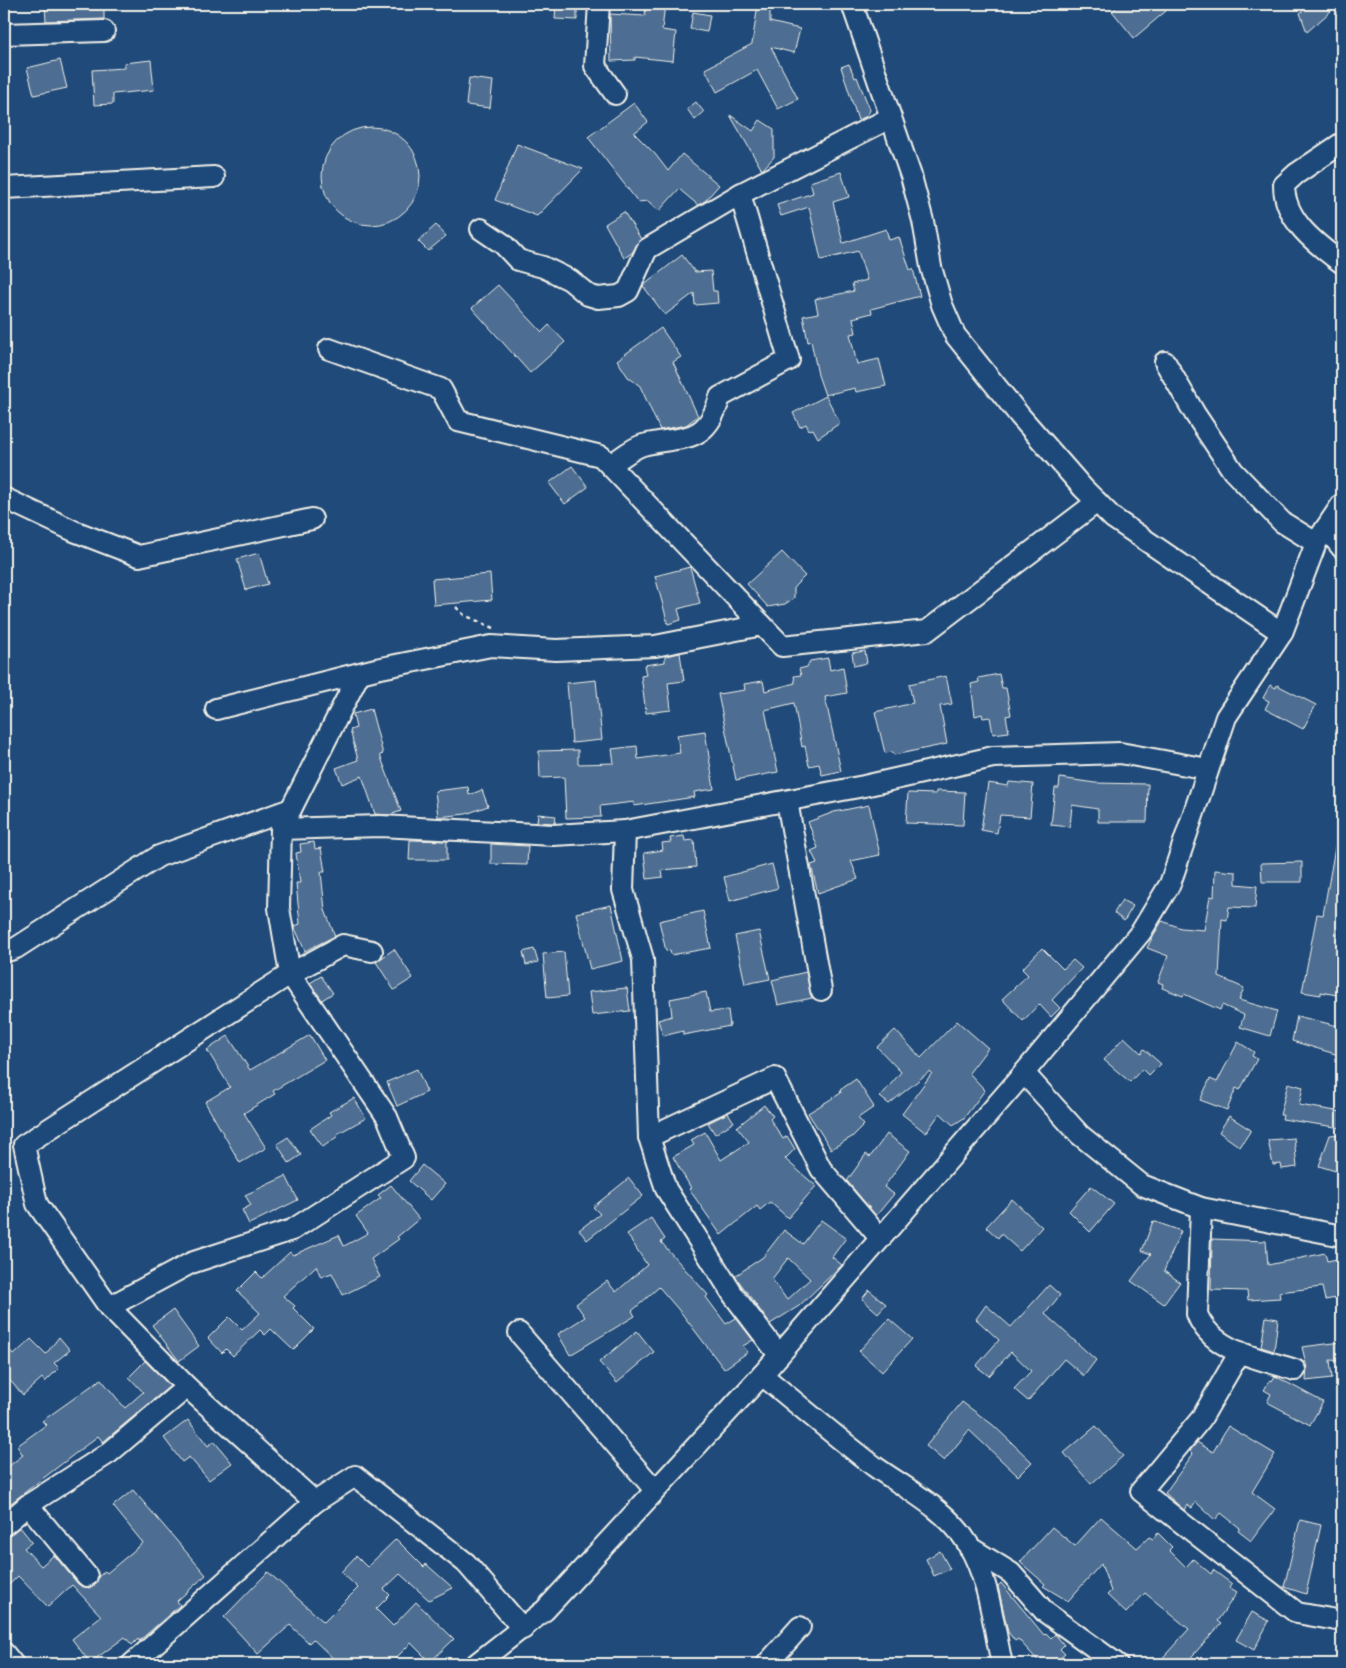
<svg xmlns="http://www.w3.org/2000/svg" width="1346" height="1668" font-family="'Comic Neue',sans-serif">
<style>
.building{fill:#4d6e92;stroke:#f4f1e8;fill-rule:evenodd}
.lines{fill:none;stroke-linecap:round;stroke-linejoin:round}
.minor-casing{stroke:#f4f1e8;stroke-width:24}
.path{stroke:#f4f1e8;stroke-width:2.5;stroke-dasharray:4 4;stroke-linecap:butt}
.minor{stroke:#1f4a7a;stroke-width:20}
</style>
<rect width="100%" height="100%" fill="#1f4a7a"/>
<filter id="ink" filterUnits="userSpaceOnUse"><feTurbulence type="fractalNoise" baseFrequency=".02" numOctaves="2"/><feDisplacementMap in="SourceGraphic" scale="10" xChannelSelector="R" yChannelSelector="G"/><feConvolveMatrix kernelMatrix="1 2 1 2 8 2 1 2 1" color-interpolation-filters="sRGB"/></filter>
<g filter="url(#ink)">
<g class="building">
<polygon points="45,4 104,4 104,19 46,21"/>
<polygon points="556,4 577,4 577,20 555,19"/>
<polygon points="646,4 665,4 662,30 676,32 673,61 635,57 635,60 611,61 610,14 645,16"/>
<polygon points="758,4 770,4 770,22 800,29 794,53 771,47 798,99 778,109 757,70 717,92 705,69 752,44"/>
<polygon points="1120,4 1160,4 1166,11 1134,38 1112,11"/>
<polygon points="1311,4 1325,4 1331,11 1307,32 1300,13"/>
<polygon points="693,12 710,15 707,32 690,29"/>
<polygon points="60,60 67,88 34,95 27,68"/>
<polygon points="151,60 154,90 113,94 113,104 94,105 92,70 124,68 124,63"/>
<polygon points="849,64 855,78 857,77 870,110 867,116 858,120 841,67"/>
<polygon points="469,78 493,81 490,108 466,105"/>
<polygon points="696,102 704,112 695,120 687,109"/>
<polygon points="634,103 648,122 634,133 655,154 668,171 682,154 719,185 705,201 698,205 679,189 659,211 648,201 638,202 588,137"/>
<polygon points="730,115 753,131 760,120 774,129 774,157 762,170"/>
<circle cx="371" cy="176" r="49"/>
<polygon points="517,144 583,169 537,216 495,200"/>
<polygon points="841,172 849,197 833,202 843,243 886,229 889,240 899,237 910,270 913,269 920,296 871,309 872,313 853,318 856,333 850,334 857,364 879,359 886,386 856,392 855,388 825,395 818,375 811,341 808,342 803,316 818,313 815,299 854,291 852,284 867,280 858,251 821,260 809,207 781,216 777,205 813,193 810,182"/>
<polygon points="624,212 641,239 632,253 624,258 605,224"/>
<polygon points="436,225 446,236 428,251 418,241"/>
<polygon points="682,255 695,272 711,271 713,291 717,291 718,303 695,305 694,293 665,315 643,286"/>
<polygon points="498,285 542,332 549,325 565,342 530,373 472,308"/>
<polygon points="661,328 681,357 673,362 698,416 686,425 660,430 640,386 628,377 617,360"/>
<polygon points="826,396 840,423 818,438 813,429 809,430 806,424 800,427 793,413"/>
<polygon points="572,466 588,487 565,504 549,483"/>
<polygon points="782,552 805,576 794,587 794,598 785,604 768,607 747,584"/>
<polygon points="259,553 268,584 246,590 237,559"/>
<polygon points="690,567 700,603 678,609 681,620 668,624 655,576"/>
<polygon points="490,574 492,600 434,605 432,579"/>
<polygon points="865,651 867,663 854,666 852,653"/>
<polygon points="680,653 684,681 668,683 671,710 646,713 641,676 646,675 644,665 665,662 665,656"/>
<polygon points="828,658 830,670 843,667 847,693 825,697 841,771 822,775 819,764 809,766 805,746 802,747 794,703 765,710 778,772 736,780 718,694 745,690 744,684 763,681 765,691 795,683 794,676 801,675 799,669 807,667 810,661"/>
<polygon points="999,674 1002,688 1006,688 1011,715 1006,716 1009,732 993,734 990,717 983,718 982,714 975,716 971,684 979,682 978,678"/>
<polygon points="946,676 952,704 940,706 947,744 894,755 893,752 885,753 875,712 913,703 909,684"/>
<polygon points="596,680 602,740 572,743 567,683"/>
<polygon points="1270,685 1276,688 1277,685 1316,705 1303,729 1265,709 1269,701 1263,698"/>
<polygon points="371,709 383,754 380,755 401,811 390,815 375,814 362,776 342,784 336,768 358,760 350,730 356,728 353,714"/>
<polygon points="705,731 714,789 694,792 695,797 634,806 634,802 600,806 601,817 566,818 564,777 540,778 539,751 578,750 578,764 614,763 612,749 637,746 638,759 680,753 677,735"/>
<polygon points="1060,778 1095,783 1148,784 1147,822 1098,822 1098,809 1072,805 1070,827 1051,825 1055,788 1059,788"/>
<polygon points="1009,782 1033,784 1030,817 1000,815 997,833 981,830 988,783 1008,786"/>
<polygon points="468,787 469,795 482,790 488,806 466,814 438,817 435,791"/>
<polygon points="936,791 965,792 963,825 906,823 908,793 936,794"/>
<polygon points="869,805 880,855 851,861 858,879 818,893 811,865 817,863 811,851 818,848 808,822 834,812"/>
<polygon points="538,814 556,816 555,823 537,822"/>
<polygon points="684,836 685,841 694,840 696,867 662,870 663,877 647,879 644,853 663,850 662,843 671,842 670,838"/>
<polygon points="410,840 447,841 447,860 409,860"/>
<polygon points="314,842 315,849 321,848 325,872 321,872 325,910 335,936 305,951 294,926 300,924 296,883 300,883 296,853 301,852 300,844"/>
<polygon points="1336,842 1342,842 1342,910 1337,939 1341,941 1339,952 1342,953 1342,996 1321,992 1321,995 1302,992 1317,914 1323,915"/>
<polygon points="491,844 528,846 527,865 491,864"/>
<polygon points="1302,862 1302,882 1262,882 1261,863"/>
<polygon points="772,864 778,888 730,901 724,877"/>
<polygon points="1215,870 1236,872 1236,884 1257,886 1255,908 1229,907 1227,920 1222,919 1219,977 1244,988 1239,1000 1277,1011 1270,1036 1240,1027 1244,1015 1222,1005 1220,1010 1184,994 1183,996 1162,988 1163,984 1158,982 1168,956 1147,948 1152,938 1162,921 1181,928 1204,930 1210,896 1214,897"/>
<polygon points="1122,900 1133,906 1124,921 1114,913"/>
<polygon points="611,905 623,961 590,969 576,913"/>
<polygon points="703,911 711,948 671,955 670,950 666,951 659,921"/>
<polygon points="759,931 770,979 745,984 735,936"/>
<polygon points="1042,948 1063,969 1073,960 1082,968 1052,1000 1060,1008 1051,1017 1039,1004 1023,1021 1002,999 1028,975 1022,969"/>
<polygon points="394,949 413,978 394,990 376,962"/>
<polygon points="534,949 538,962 526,965 523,952"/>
<polygon points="564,952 568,996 547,998 543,954"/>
<polygon points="806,972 812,998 778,1005 772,980"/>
<polygon points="321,976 333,993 322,1000 310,983"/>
<polygon points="627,988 630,1011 592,1015 589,992"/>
<polygon points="706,992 710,1012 728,1010 730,1026 683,1035 683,1031 663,1036 658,1020 672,1016 670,999"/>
<polygon points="1297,1016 1342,1027 1342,1056 1292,1041"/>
<polygon points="957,1021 988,1048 969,1073 985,1090 964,1118 953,1125 940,1113 926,1133 902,1114 932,1073 930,1071 889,1104 880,1097 901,1072 877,1047 895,1030 921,1058"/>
<polygon points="310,1035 325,1060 273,1091 275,1094 244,1113 266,1148 240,1163 205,1102 230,1087 207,1050 228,1036 250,1070"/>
<polygon points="1124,1037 1141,1053 1144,1049 1161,1064 1149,1076 1142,1069 1130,1082 1104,1060"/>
<polygon points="1238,1042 1254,1052 1252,1056 1257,1059 1240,1090 1236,1088 1227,1110 1200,1100 1210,1079 1217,1082"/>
<polygon points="417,1069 427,1092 397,1106 387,1082"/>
<polygon points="856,1079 874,1107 858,1118 864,1125 852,1137 831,1149 808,1113 841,1093 840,1090"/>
<polygon points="1288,1083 1303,1087 1299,1105 1342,1112 1342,1128 1282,1119 1283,1115 1280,1115"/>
<polygon points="354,1098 366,1118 337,1134 338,1136 323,1147 310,1129 331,1115 329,1112"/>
<polygon points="764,1105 773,1116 770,1119 783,1139 787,1136 795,1149 785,1159 816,1186 788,1218 770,1202 760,1210 757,1206 721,1235 689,1189 691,1188 673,1157 694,1145 691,1140 705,1132 721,1160 749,1142 737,1127"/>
<polygon points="728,1113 734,1122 715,1134 708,1123"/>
<polygon points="1229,1116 1251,1130 1240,1147 1219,1132"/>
<polygon points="887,1134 910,1151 884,1187 894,1194 876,1216 847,1181 866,1154 870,1157"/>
<polygon points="1342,1134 1342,1173 1319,1166 1330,1135"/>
<polygon points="288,1137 301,1155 289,1163 277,1144"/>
<polygon points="1294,1138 1297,1167 1282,1169 1281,1164 1273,1165 1268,1140"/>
<polygon points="422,1165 445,1184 431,1200 409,1181"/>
<polygon points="286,1176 298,1200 249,1224 242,1210 251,1205 245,1195"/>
<polygon points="629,1178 643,1196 587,1240 579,1230 600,1214 593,1207"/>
<polygon points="391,1185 419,1219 397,1237 399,1239 371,1259 380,1277 343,1295 332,1273 321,1277 316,1266 283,1296 295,1306 293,1308 314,1329 293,1350 271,1329 265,1335 260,1330 233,1356 226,1349 222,1353 208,1338 229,1317 242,1330 260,1313 237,1291 256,1272 262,1278 290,1252 293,1255 339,1235 344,1246 368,1233 356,1216 381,1198 378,1195"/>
<polygon points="1091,1186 1114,1204 1090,1232 1069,1211"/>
<polygon points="1012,1199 1042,1227 1020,1251 1001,1234 998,1238 986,1227"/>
<polygon points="651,1218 665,1239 661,1242 708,1295 706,1297 726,1324 736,1318 753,1340 743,1346 748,1352 724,1369 683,1315 659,1287 632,1311 635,1316 570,1355 558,1334 585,1317 576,1304 607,1281 616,1292 647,1265 627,1234"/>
<path d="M821,1220L846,1238L832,1257L842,1265L799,1306L770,1324L735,1276L763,1257L784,1230L803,1244ZM788,1258L810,1279L787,1300L772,1279Z"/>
<polygon points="1153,1221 1181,1231 1164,1271 1180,1282 1164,1304 1131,1281 1151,1254 1142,1251"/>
<polygon points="1212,1239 1266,1241 1268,1265 1325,1253 1327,1261 1342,1258 1342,1297 1325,1300 1322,1287 1279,1292 1280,1298 1248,1300 1247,1291 1211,1290"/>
<polygon points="1049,1285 1060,1295 1045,1314 1096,1360 1084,1376 1064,1359 1028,1401 1014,1389 1031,1371 1011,1352 989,1376 976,1366 999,1340 976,1319 986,1305 1011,1327"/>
<polygon points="869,1290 886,1304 878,1313 862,1299"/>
<polygon points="173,1310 199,1346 179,1361 152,1325"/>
<polygon points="1266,1317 1278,1319 1274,1351 1261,1347"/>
<polygon points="889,1319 912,1339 882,1372 859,1351"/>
<polygon points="637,1331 654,1352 617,1383 599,1362"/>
<polygon points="59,1337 70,1350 54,1363 59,1368 45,1382 42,1378 23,1395 4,1374 4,1344 14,1355 31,1339 46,1354"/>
<polygon points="1342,1342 1342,1361 1330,1360 1332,1378 1306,1381 1307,1368 1302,1347"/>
<polygon points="145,1361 170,1386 103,1442 98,1436 11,1503 4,1494 4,1470 23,1455 17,1446 46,1425 42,1421 101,1379 125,1408 143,1392 129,1377"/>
<polygon points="1275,1376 1323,1402 1310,1425 1267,1402 1271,1394 1264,1390 1270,1380 1272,1381"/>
<polygon points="962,1402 993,1425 1032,1462 1018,1476 969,1430 944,1461 926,1446"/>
<polygon points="188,1420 208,1446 214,1441 232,1463 209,1480 189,1457 182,1462 164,1438"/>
<polygon points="1096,1426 1123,1456 1091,1484 1064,1453"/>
<polygon points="1228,1426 1275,1454 1252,1492 1275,1509 1251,1541 1238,1531 1240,1528 1221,1513 1215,1520 1196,1502 1192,1508 1187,1505 1184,1510 1165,1493 1193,1454 1190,1451 1197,1442 1213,1452"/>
<polygon points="133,1490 206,1575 177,1601 180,1605 139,1641 138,1639 132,1645 125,1637 90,1663 72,1639 101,1616 72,1585 48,1607 18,1576 4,1590 4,1537 11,1534 20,1527 32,1542 24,1548 41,1566 54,1555 78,1584 89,1588 95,1585 98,1577 105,1571 107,1573 143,1543 113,1506"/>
<polygon points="1101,1517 1137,1548 1149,1537 1153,1539 1158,1533 1172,1547 1169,1550 1186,1567 1193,1559 1211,1574 1213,1570 1232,1584 1229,1588 1237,1593 1217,1621 1221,1624 1185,1664 1157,1664 1189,1629 1145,1593 1126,1613 1107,1595 1111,1591 1101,1564 1068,1601 1043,1586 1045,1584 1020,1562 1052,1527 1075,1546"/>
<polygon points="1300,1520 1321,1525 1306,1594 1284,1587"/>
<polygon points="396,1539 424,1567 426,1564 453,1588 429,1600 400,1574 384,1589 390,1595 376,1609 393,1626 416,1602 454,1639 430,1662 411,1643 390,1664 339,1664 313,1639 309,1643 290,1625 258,1654 224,1617 268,1572 324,1622 358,1588 341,1572 356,1556 367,1567"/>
<polygon points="940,1551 950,1569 934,1576 926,1559"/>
<polygon points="1001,1583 1044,1635 1046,1633 1051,1638 1055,1634 1064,1645 1060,1649 1065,1654 1053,1664 1041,1664 1018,1639 1015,1641 1008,1632 998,1586"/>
<polygon points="1252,1612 1269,1621 1254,1650 1236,1640"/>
</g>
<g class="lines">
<defs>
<g id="minor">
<polyline points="599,4 595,66 615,94"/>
<polyline points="852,4 911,176 923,221 931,267 942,305 955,335 1020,416 1083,488 1113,518 1282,633"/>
<polyline points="4,34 104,31"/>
<path d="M1342,143L1296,174L1284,185C1284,220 1316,244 1342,263"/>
<polyline points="4,188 214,177"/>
<polyline points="481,229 503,244 518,260 543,267 570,280 588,295 598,298 619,296 628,291 647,249 740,194 890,118"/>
<polyline points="329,349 441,389 458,421 601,456 782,646 927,631 1097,502"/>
<polyline points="1165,362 1195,414 1233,471 1282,522 1316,543"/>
<path d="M610,465C620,459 632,448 643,445C683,435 706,446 720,397L789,360L740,194"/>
<polyline points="4,498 74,531 139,556 312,519"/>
<polyline points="1326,528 1342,548"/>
<polyline points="216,709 376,669 491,646 556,650 655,646 762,625"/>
<polyline points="787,801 821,990"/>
<polyline points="285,821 359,674"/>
<polyline points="4,952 16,948 159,856 291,809"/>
<polyline points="1024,1073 1080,1135 1142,1185 1201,1208 1342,1236"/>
<polyline points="649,1137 775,1078 821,1169 880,1238"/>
<path d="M1201,1208L1197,1314C1212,1352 1259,1358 1295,1370"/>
<polyline points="109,1307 37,1204 24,1145 290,974 343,945 372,951"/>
<polyline points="519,1333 655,1490"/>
<polyline points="1240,1352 1201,1419 1141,1491 1297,1613 1342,1621"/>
<polyline points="779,1355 734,1296 666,1189 649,1137 643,959 623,890 625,831 864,786 993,757 1120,753 1208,769"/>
<path d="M762,1375C799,1405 836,1437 874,1466C906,1489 947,1509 968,1544C989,1579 993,1624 1002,1664"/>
<polyline points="4,1525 28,1505"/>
<polyline points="969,1547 1011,1573 1045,1612 1117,1664"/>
<polyline points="87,1576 28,1505 109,1453 187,1387"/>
<polyline points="523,1629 466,1563 355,1476 315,1502 187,1387 109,1307 191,1263 292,1230 404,1158 387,1117 290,974 279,908 281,829 380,826 553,835 625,831"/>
<polyline points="4,1653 13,1664"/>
<polyline points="132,1664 315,1502"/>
<polyline points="476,1664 545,1610 762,1375 1024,1073 1141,932 1170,884 1226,717 1282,633 1316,543 1342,504"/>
<polyline points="767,1664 800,1627"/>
</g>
</defs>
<use href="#minor" class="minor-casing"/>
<polyline class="path" points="456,607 464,615 494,628"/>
<use href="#minor" class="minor"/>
</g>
</g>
<rect width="1346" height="1668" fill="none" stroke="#1f4a7a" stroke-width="20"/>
<rect x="10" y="10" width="1326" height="1648" fill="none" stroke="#f4f1e8" stroke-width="2" filter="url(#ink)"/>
</svg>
